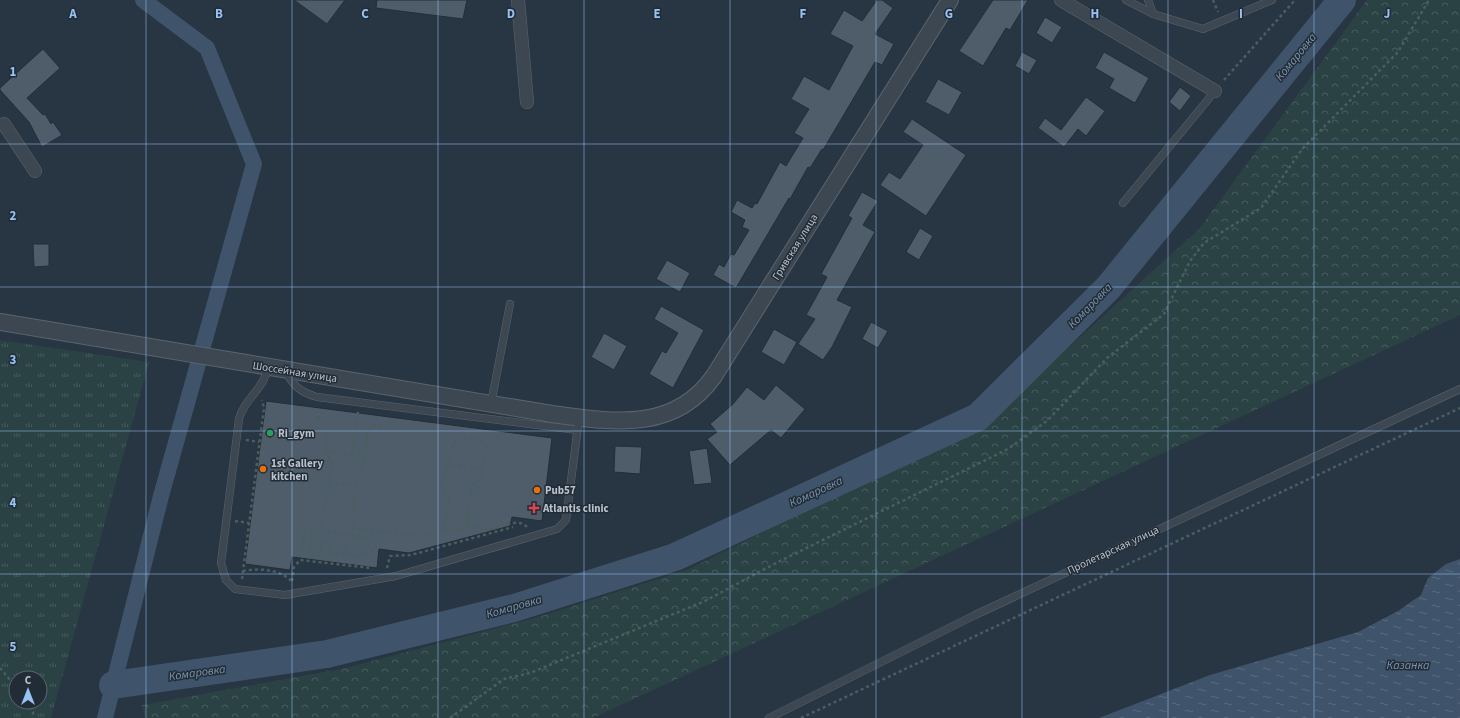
<svg xmlns="http://www.w3.org/2000/svg" width="1460" height="718" font-family="'Source Sans 3',sans-serif">
<style>
.grass{fill:url(#grass-tufts);fill-rule:evenodd}
.forest{fill:url(#forest-crowns)}
.water{fill:url(#water-ripples)}
.lines{fill:none;stroke-linecap:round;stroke-linejoin:round}
.canal{stroke:#3f546a;stroke-width:16}
.river{stroke:#3f546a;stroke-width:28}
.building{fill:#4f5d6a;stroke:#232e39}
.service-casing{stroke:#5b656f;stroke-width:8}
.minor-casing{stroke:#5b656f;stroke-width:14}
.tertiary-casing{stroke:#5b656f;stroke-width:18}
.path{stroke:#495f5f;stroke-width:2.5;stroke-dasharray:3 3;stroke-linecap:butt}
.service{stroke:#3c4752;stroke-width:7}
.minor{stroke:#3c4752;stroke-width:13}
.tertiary{stroke:#3c4752;stroke-width:16}
.grid{fill:none;stroke:#96c2f4;stroke-width:1;stroke-opacity:0.55}
.leisure-dot{fill:#2e9e5b;stroke:#212c37;stroke-width:1.5}
.food-dot{fill:#e8710a;stroke:#212c37;stroke-width:1.5}
.health-dot{fill:#e0444e;stroke:#212c37;stroke-width:1.5}
.labels{text-anchor:middle;dominant-baseline:central;stroke-width:3;stroke-linejoin:round;paint-order:stroke}
.street-label{font-size:11px;fill:#bac2cb;stroke:#212c37}
.poi-label{font-size:11px;font-weight:bold;fill:#bac2cb;stroke:#212c37;text-anchor:start}
.water-label{font-size:12px;font-style:italic;fill:#7c95ac;stroke:#212c37}
.grid-label{font-size:13px;text-anchor:middle;font-weight:bold;fill:#96c2f4;stroke:#212c37;stroke-width:3;stroke-linejoin:round;paint-order:stroke}
</style>
<defs>
<pattern id="grass-tufts" width="24" height="20" patternUnits="userSpaceOnUse"><rect width="24" height="20" fill="#2a4243"/><path d="M3 7l-1-3M5 7V3M7 7l1-3M15 17l-1-3M17 17v-4M19 17l1-3" fill="none" stroke="#475c5d"/></pattern>
<pattern id="forest-crowns" width="20" height="18" patternUnits="userSpaceOnUse"><rect width="20" height="18" fill="#2a4243"/><path d="M2 6a3 3 0 1 1 6 0M12 15a3 3 0 1 1 6 0" fill="none" stroke="#475c5d"/></pattern>
<pattern id="water-ripples" width="26" height="14" patternUnits="userSpaceOnUse"><rect width="26" height="14" fill="#3f546a"/><path d="M2 4q2-2 4 0t4 0M15 11q2-2 4 0t4 0" fill="none" stroke="#596b7e"/></pattern>
</defs>
<rect width="100%" height="100%" fill="#283542"/>
<path class="grass" d="M0,340L149,362L51,718H0ZM16,678H40V702H16Z"/>
<polygon class="forest" points="1367,0 1460,0 1460,315 593,718 145,718 142,705 346,668 538,617 689,569 991,418 1199,229"/>
<polygon class="water" points="1460,559 1460,718 1099,718 1210,675 1358,632 1398,611 1421,595 1428,578 1446,564"/>
<g class="lines">
<polyline class="canal" points="105,718 161,496 254,164 207,48 143,0"/>
<polyline class="river" points="113,685 327,654 514,608 675,557 978,417 1108,288 1342,0"/>
</g>
<g class="building">
<polygon points="294,0 345,0 327,24"/>
<polygon points="377,0 467,0 463,19 376,8"/>
<polygon points="877,0 882,0 893,8 875,34 894,44 882,65 875,62 823,150 822,149 810,168 808,167 790,199 789,198 736,288 713,275 719,264 724,267 731,254 734,255 749,230 742,227 745,220 731,212 737,200 752,208 755,203 757,204 780,162 786,166 803,138 794,133 809,109 791,99 804,76 829,90 853,46 830,34 844,10 862,21"/>
<polygon points="993,0 1028,0 1010,30 1006,28 983,66 959,51"/>
<polygon points="1045,17 1062,27 1052,43 1036,33"/>
<polygon points="43,49 60,68 27,98 43,115 45,114 51,124 53,122 62,135 42,147 29,122 0,90 0,88"/>
<polygon points="1022,52 1037,60 1029,74 1015,66"/>
<polygon points="1104,52 1149,78 1135,103 1109,88 1114,79 1095,68"/>
<polygon points="938,79 962,92 949,115 925,102"/>
<polygon points="1180,87 1191,96 1180,111 1169,102"/>
<polygon points="1086,97 1105,111 1086,136 1078,129 1064,147 1038,128 1045,118 1061,130"/>
<polygon points="912,119 966,155 926,216 880,185 889,172 900,179 923,145 903,132"/>
<polygon points="862,192 878,201 863,225 875,232 837,300 852,307 832,347 823,360 798,344 815,319 806,315 827,277 821,274 852,218 848,216"/>
<polygon points="920,228 933,236 919,260 906,252"/>
<polygon points="33,244 49,244 49,266 34,267"/>
<polygon points="667,260 690,273 680,292 656,279"/>
<polygon points="661,306 704,330 673,388 649,374 662,351 666,353 678,333 654,319"/>
<polygon points="871,322 888,331 878,348 862,339"/>
<polygon points="774,329 797,342 784,365 761,352"/>
<polygon points="604,333 627,346 614,370 591,357"/>
<polygon points="776,385 805,409 781,438 771,430 730,465 707,439 717,432 710,424 733,404 747,387 764,400"/>
<polygon points="266,401 552,438 542,521 512,517 510,526 409,553 379,549 377,568 292,557 290,570 245,564"/>
<polygon points="615,446 642,447 640,474 614,472"/>
<polygon points="707,448 712,483 694,485 689,451"/>
</g>
<g class="lines">
<defs>
<g id="service">
<polyline points="1126,0 1153,14 1203,29 1272,0"/>
<polyline points="1148,0 1153,14"/>
<polyline points="1123,203 1215,91"/>
<path d="M268,367C265,388 244,399 239,419L221,563L226,580L235,589L285,595L396,576L557,529L566,520L579,418"/>
<path d="M285,370C293,386 300,392 317,397L577,430"/>
<polyline points="491,404 510,304"/>
<polyline points="769,718 975,615 1460,389"/>
</g>
<g id="minor">
<polyline points="518,0 527,102"/>
<polyline points="1061,0 1215,91"/>
<polyline points="4,124 35,171"/>
</g>
<path id="tertiary" d="M0,322L552,414C612,422 674,433 714,376L950,0"/>
</defs>
<use href="#service" class="service-casing"/>
<use href="#minor" class="minor-casing"/>
<use href="#tertiary" class="tertiary-casing"/>
<g class="path">
<polyline points="1213,0 1218,12"/>
<polyline points="1224,80 1295,0"/>
<polyline points="358,412 352,454 365,456"/>
<polyline points="317,417 325,419 328,421 325,450 332,462 326,506 319,531"/>
<path d="M458,437L482,440L486,445L481,478L472,485L466,526L460,529L445,527L449,497C446,493 442,492 442,487C442,479 453,440 458,437Z"/>
<polyline points="246,440 259,442"/>
<polyline points="326,451 352,454"/>
<polyline points="446,464 483,469"/>
<polyline points="330,482 355,485"/>
<polyline points="235,521 249,523"/>
<path d="M466,526C474,527 482,529 489,529C500,528 518,517 527,527"/>
<polyline points="353,528 426,537 445,527"/>
<polyline points="352,536 354,492 366,451 368,431 372,426 382,426"/>
<path d="M302,551L304,534C308,529 313,531 319,531L375,539L376,545C368,562 346,553 332,553C324,553 319,557 311,556L309,554L312,531"/>
<polyline points="345,554 347,540"/>
<polyline points="319,557 322,543 330,544 330,553"/>
<polyline points="387,568 390,556 411,555 513,527"/>
<path d="M243,571C259,568 282,569 293,583"/>
<polyline points="242,579 264,408 262,400"/>
<polyline points="292,581 294,567 300,560 371,568"/>
<polyline points="0,668 16,687"/>
<polyline points="26,702 33,712 33,718"/>
<polyline points="450,718 504,679 530,673 705,601 776,563 1008,449 1048,420 1107,358 1164,314 1190,261 1204,243 1261,208 1303,148 1398,52 1429,0"/>
<polyline points="801,718 1460,408"/>
</g>
<use href="#service" class="service"/>
<use href="#minor" class="minor"/>
<use href="#tertiary" class="tertiary"/>
</g>
<path class="grid" d="M146,0V718M292,0V718M438,0V718M584,0V718M730,0V718M876,0V718M1022,0V718M1168,0V718M1314,0V718M0,144H1460M0,287H1460M0,431H1460M0,574H1460"/>
<circle class="leisure-dot" cx="270" cy="433" r="4"/>
<g class="food-dot">
<circle cx="263" cy="469" r="4"/>
<circle cx="537" cy="490" r="4"/>
</g>
<path class="health-dot" d="M532 502h4v4h4v4h-4v4h-4v-4h-4v-4h4z"/>
<g class="labels">
<g class="street-label">
<text transform="translate(795 247) rotate(-58)">Гривская улица</text>
<text transform="translate(295 372) rotate(9)">Шоссейная улица</text>
<text transform="translate(1113 550) rotate(-25)">Пролетарская улица</text>
</g>
<g class="poi-label">
<text x="278" y="433">Ri_gym</text>
<text x="271" y="463">1st Gallery<tspan x="271" dy="13">kitchen</tspan></text>
<text x="545" y="490">Pub57</text>
<text x="543" y="508">Atlantis clinic</text>
</g>
<g class="water-label">
<text transform="translate(1296 57) rotate(-51)">Комаровка</text>
<text transform="translate(1090 306) rotate(-46)">Комаровка</text>
<text transform="translate(816 492) rotate(-25)">Комаровка</text>
<text transform="translate(514 607) rotate(-16)">Комаровка</text>
<text x="1408" y="665">Казанка</text>
<text transform="translate(197 673) rotate(-8)">Комаровка</text>
</g>
</g>
<g class="grid-label">
<text x="73" y="18">A</text>
<text x="219" y="18">B</text>
<text x="365" y="18">C</text>
<text x="511" y="18">D</text>
<text x="657" y="18">E</text>
<text x="803" y="18">F</text>
<text x="949" y="18">G</text>
<text x="1095" y="18">H</text>
<text x="1241" y="18">I</text>
<text x="1387" y="18">J</text>
<text x="13" y="76">1</text>
<text x="13" y="220">2</text>
<text x="13" y="364">3</text>
<text x="13" y="507">4</text>
<text x="13" y="651">5</text>
</g>
<g transform="translate(28 690)"><circle r="19" fill="#212c37" stroke="#5e6872"/>
<path d="M0-3L7 15L0 10L-7 15Z" fill="#96c2f4"/>
<text y="-6" font-size="11" font-weight="bold" text-anchor="middle" fill="#bac2cb">С</text>
</g>
</svg>
